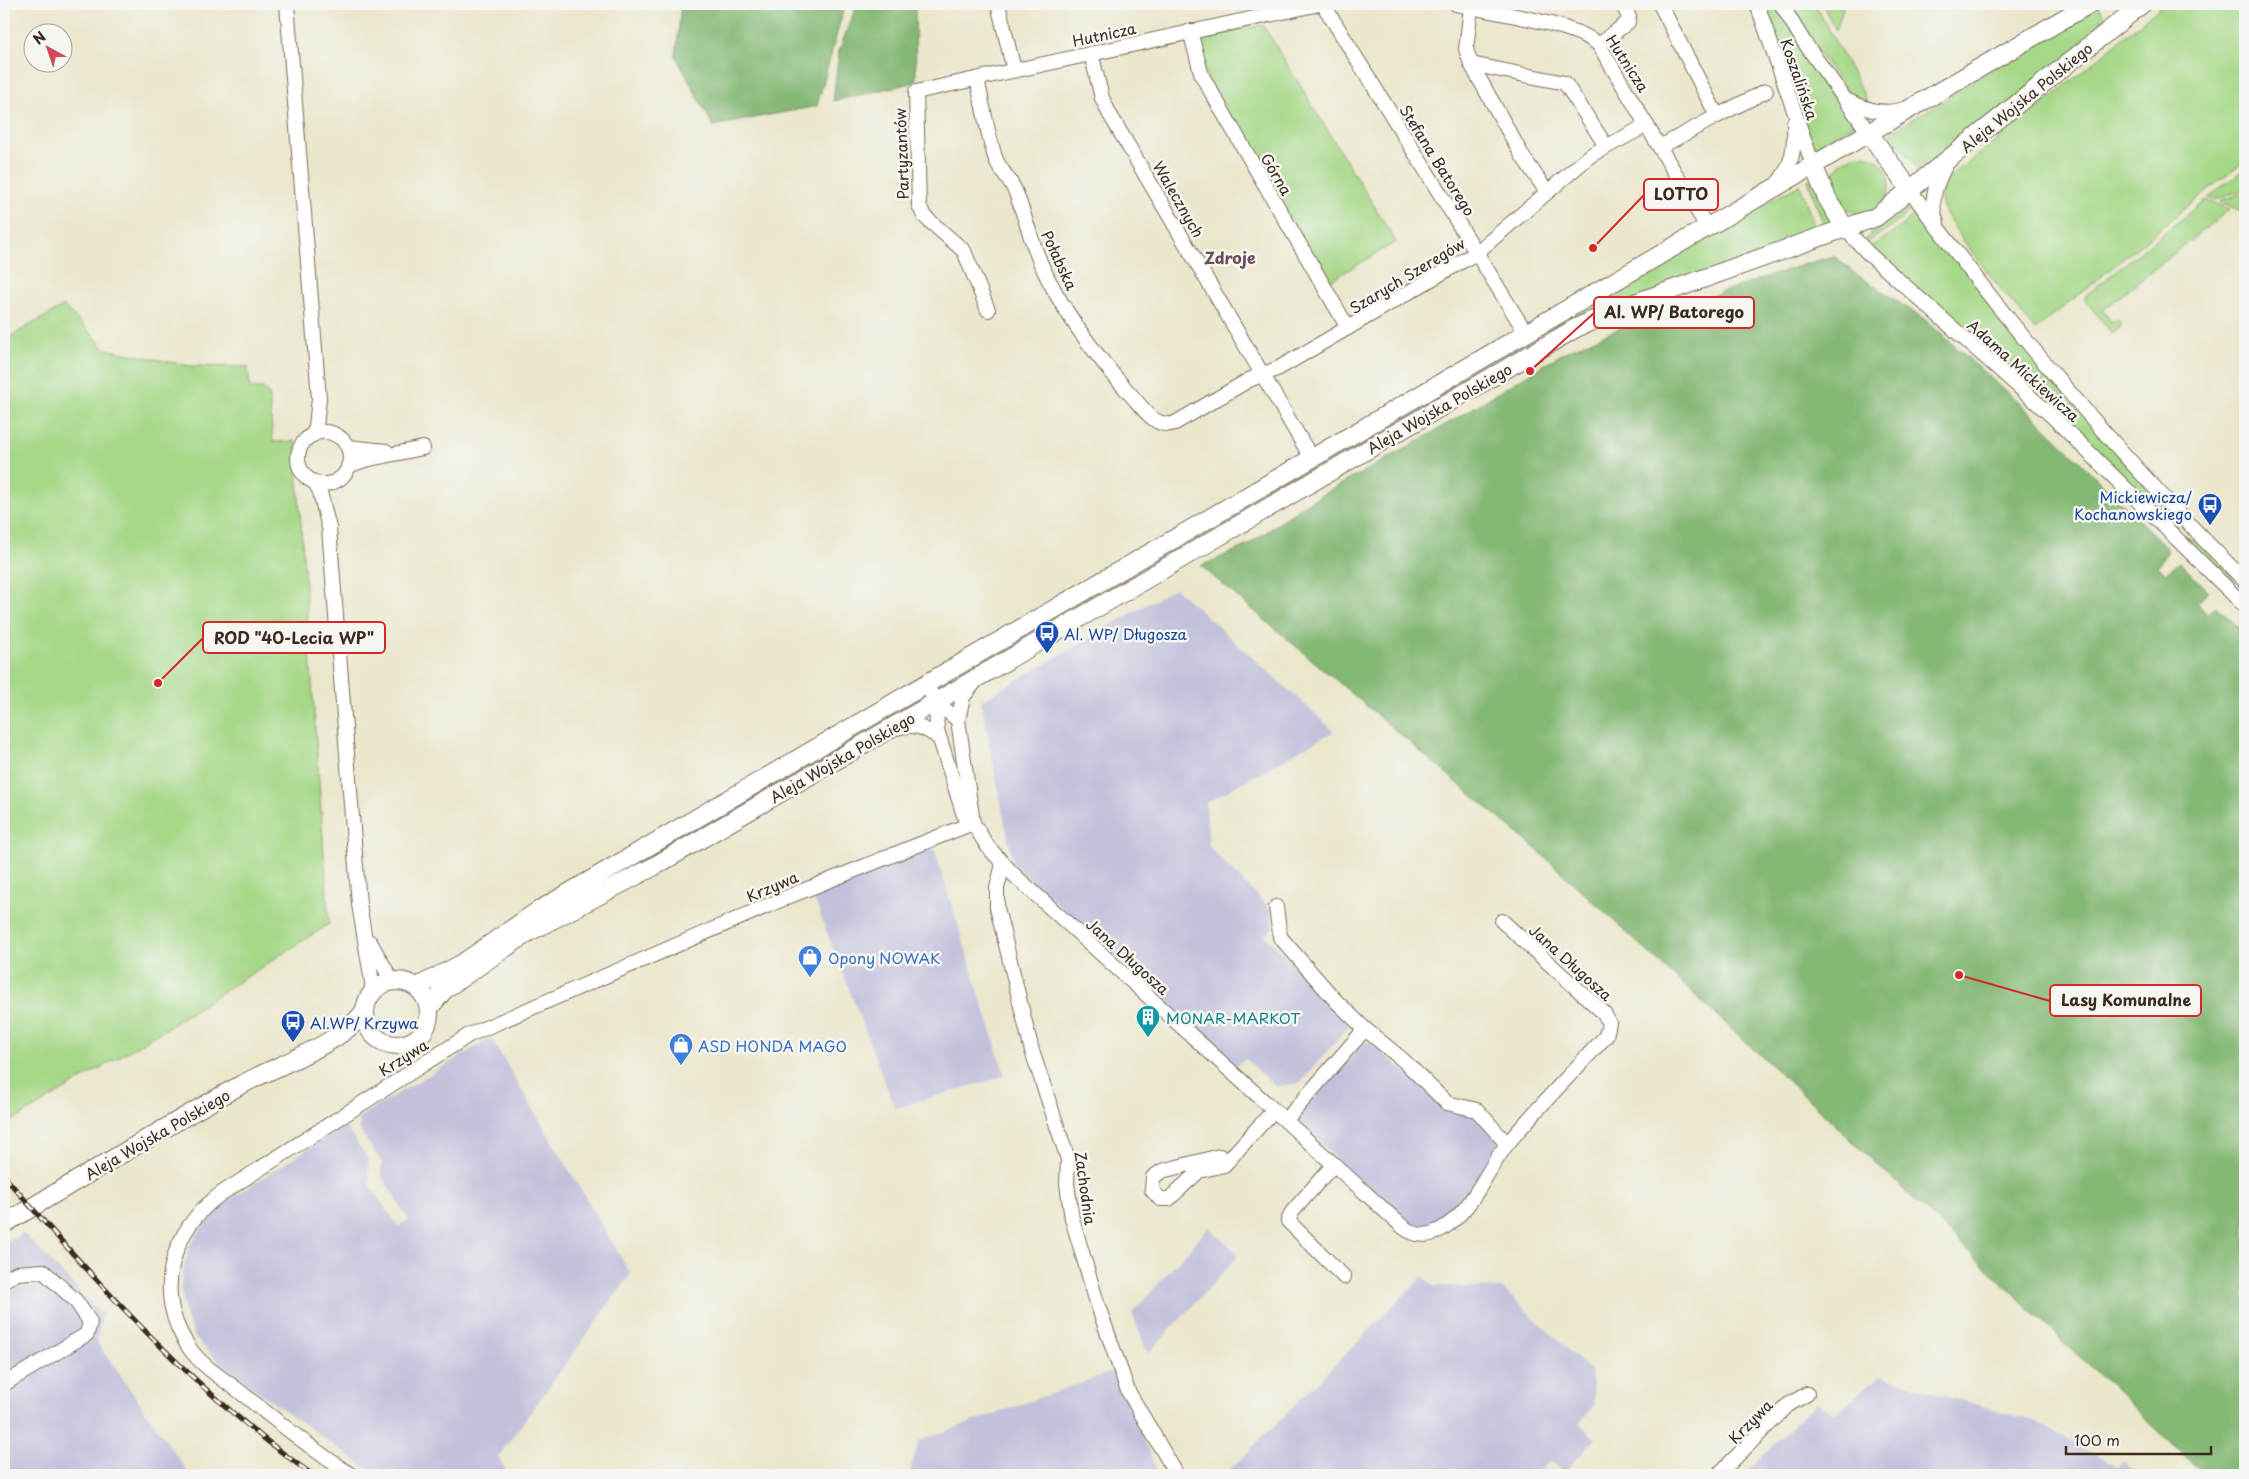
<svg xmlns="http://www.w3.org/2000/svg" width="2249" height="1479" font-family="'Playpen Sans',sans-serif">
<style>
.industrial{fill:#c2c1dc}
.green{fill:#a5d887;stroke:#708152}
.forest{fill:#84b874;stroke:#607149}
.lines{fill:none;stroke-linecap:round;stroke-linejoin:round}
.minor-casing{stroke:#796c5b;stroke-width:16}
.major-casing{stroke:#796c5b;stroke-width:20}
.minor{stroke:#fff;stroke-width:14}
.major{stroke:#fff;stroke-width:18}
.rail-casing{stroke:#3b2a1e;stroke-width:5}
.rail{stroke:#f6f6f2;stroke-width:3;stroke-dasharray:9;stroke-linecap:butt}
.labels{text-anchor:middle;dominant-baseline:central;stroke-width:5;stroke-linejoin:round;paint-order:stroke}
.street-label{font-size:15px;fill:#3b2a1e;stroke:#f6f6f2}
.transit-label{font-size:15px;fill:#164399;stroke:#f6f6f2;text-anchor:start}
.shop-label{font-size:15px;fill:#366cbe;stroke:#f6f6f2;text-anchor:start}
.culture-label{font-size:15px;fill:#0d838f;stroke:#f6f6f2;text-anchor:start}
.neighbourhood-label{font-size:16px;font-weight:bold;fill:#6b4e5b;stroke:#f6f6f2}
.leader{fill:none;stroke:#d62828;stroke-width:2}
.callout-dot{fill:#d62828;stroke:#f6f6f2;stroke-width:2}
.callout{fill:#f6f6f2;stroke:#d62828;stroke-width:2}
.callout-label{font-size:16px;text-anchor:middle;font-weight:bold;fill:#3b2a1e}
</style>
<rect width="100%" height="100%" fill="#f6f6f2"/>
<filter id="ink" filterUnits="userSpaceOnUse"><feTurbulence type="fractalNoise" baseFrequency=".02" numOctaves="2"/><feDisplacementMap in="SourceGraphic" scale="10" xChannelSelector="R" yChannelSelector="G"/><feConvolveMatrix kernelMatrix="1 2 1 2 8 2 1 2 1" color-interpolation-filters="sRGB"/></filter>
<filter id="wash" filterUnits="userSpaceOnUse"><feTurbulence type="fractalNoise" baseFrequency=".0096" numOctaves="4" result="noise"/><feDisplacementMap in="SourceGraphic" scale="20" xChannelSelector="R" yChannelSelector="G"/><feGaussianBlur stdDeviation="1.12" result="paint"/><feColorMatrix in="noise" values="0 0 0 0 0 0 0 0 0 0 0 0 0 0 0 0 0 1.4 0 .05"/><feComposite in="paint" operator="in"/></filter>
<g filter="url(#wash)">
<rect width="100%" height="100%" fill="#ebe7cc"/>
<g class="industrial">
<polygon points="1175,588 1334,731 1206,803 1209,847 1270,909 1273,927 1265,935 1350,1025 1300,1083 1276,1087 1245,1058 1236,1067 1013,864 981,701"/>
<polygon points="934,848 1005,1076 895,1108 813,896"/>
<polygon points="491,1038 631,1274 498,1457 505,1469 500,1475 376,1475 239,1378 221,1364 196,1339 185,1314 181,1290 183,1270 190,1246 206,1222 230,1199 345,1125 368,1159 369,1184 398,1226 409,1220 381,1175 382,1162 360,1131 359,1117"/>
<polygon points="1367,1042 1372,1043 1450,1111 1471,1112 1500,1140 1467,1195 1448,1215 1429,1228 1414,1231 1296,1122 1296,1118 1363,1043"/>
<polygon points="1209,1227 1239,1255 1148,1354 1132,1313"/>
<polygon points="23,1233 102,1314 97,1342 190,1475 4,1475 4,1244"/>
<polygon points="1423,1276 1433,1286 1502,1288 1590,1370 1595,1404 1579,1423 1596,1439 1563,1473 1549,1460 1534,1475 1225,1475"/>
<polygon points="1114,1371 1159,1475 909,1475 919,1441"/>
<polygon points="1880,1376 2037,1422 2117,1467 2123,1460 2140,1475 1743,1475 1816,1403 1835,1414"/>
</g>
<g class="green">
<polygon points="1761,4 1775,4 1856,123 1814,148"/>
<polygon points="1788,4 1815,4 1869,104 1849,95 1812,44"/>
<polygon points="1822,4 1841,4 1843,8 1836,31"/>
<path d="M2164,4H2245V160L2035,330C2017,308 1942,221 1941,200C1940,190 1946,183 1951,176L2059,91Z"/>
<polygon points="2097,5 2109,22 1921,174 1890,132 1945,100 2011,55"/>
<polygon points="1263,25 1396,242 1328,282 1208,79 1197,42 1202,36"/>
<circle cx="1861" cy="184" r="29"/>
<polygon points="2245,168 2245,189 2214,200 2208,198"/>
<polygon points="1808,180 1811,180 1835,225 1825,229"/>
<polygon points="1800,185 1817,233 1557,333 1551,325 1711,232"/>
<polygon points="2245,192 2245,212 2220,202 2220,201"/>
<polygon points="2205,200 2230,209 2103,310 2112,323 2117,319 2121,323 2120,328 2114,333 2111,332 2085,300 2085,296"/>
<polygon points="1912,204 1915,206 1894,225 1866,243 1865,239"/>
<polygon points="1918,210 2067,398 2054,410 1870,247 1897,230"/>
<polygon points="64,306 106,349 190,366 248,367 250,388 263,388 269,395 273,442 295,441 329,924 157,1034 4,1126 4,340"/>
<polygon points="2072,402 2178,521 2177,527 2173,526 2059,414"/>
<polygon points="2189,537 2192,537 2235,578 2230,583 2189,542"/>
</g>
<g class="forest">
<polygon points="681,4 845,4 817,106 713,126 676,56"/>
<polygon points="857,4 915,4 916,82 833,101 839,51"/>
<polygon points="1834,256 1853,272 1924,319 2037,419 2167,548 2167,553 2158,567 2166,573 2179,562 2209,591 2197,603 2207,614 2216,606 2245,634 2245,1475 2205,1475 1809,1100 1537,850 1201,566 1248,545 1304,505 1417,442 1565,352 1636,321 1799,266"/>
</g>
</g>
<g filter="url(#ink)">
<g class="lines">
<defs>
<g id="minor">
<polyline points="287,4 319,398 316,427 313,435"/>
<polyline points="998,4 1014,70"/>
<polyline points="1323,4 1526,333"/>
<path d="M1456,4C1491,12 1575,23 1599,45L1707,227"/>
<polyline points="1757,4 1813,165"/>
<polyline points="1781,4 1804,42 1869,133"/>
<polyline points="1471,7 1466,49 1471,64 1523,157 1547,192"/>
<polyline points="1190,31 1202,76 1348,328"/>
<polyline points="1599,45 1628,22 1629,17 1622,4"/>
<polyline points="1091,53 1102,98 1109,113 1312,459"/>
<polyline points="1471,64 1565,83 1606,146"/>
<path d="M977,79C983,105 987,132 995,157C999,170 1011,179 1016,193C1025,216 1031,241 1041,264C1063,313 1096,356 1131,395C1143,408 1156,430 1175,423L1249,380L1279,368L1476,253L1591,155L1647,125"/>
<path d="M1846,100C1865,109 1884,116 1905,109"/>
<polyline points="1717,116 1766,91"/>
<polyline points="1660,147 1717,116 1660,4"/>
<path d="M1777,184C1793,166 1795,146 1794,123"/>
<path d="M1910,190C2011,330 2123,460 2245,581"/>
<path d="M1937,223C1928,200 1937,181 1948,161"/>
<polyline points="1846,230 1870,255 2052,416 2245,606"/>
<polyline points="988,310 964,251 924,216 919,205 916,92 1319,4"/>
<circle cx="324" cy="458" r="26"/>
<polyline points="348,447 386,451"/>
<polyline points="348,466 365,460 423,448"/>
<polyline points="315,482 320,492 329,528 359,904 372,982 372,994"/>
<polyline points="926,685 936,702 958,720"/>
<polyline points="936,702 937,730 967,825"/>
<path d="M896,728C914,723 924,727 939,738"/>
<polyline points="973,823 958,720 963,697 975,682"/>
<polyline points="1003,864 997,888 997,908 1032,1051 1068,1159 1067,1184 1072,1219 1098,1306 1128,1391 1177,1475"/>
<polyline points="1276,907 1280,937 1336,1001 1365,1029 1286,1120"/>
<polyline points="370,942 392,981"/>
<polyline points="1365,1029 1403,1060 1447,1103 1477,1110 1507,1144"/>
<polyline points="1334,1164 1292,1212 1288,1221 1344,1277"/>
<polyline points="1224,1165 1220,1156 1162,1171 1153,1177 1152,1190 1160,1199 1169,1199 1199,1171 1224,1165 1274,1110"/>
<polyline points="4,1280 17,1273 43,1271 76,1301 90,1322 87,1334 4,1384"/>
<path d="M351,1475C312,1449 275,1420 239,1391C222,1378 202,1366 190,1349C152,1294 170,1230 222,1193L469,1035L790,896L973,823L988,847L1013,874L1403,1227C1414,1235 1425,1238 1438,1231C1473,1213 1485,1171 1508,1143C1539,1106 1573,1072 1606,1036L1609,1023L1604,1013L1502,921"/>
<polyline points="1718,1475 1788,1405 1807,1394"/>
</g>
<g id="major">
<polyline points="1869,133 1910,190"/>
<polyline points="1813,165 1827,198 1846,230"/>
<circle cx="397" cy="1013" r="32"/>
<polyline points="417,987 463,963 538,911 625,860 2089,4"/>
<polyline points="429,1008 445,989 527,933 653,867 1576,328 1621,308 1876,217 2142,4"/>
<path d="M4,1224C81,1178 158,1131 237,1087C272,1067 345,1043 365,1010"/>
</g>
</defs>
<use href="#minor" class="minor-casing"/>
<use href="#major" class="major-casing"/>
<use href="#minor" class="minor"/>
<use href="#major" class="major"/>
<defs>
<path id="rail" d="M4,1176C98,1284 194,1392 313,1475"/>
</defs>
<use href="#rail" class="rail-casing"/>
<use href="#rail" class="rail"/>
</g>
</g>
<defs>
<symbol id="bus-pin" viewBox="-11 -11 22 30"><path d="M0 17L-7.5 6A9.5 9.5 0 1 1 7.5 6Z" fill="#1a4fb4" stroke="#f6f6f2"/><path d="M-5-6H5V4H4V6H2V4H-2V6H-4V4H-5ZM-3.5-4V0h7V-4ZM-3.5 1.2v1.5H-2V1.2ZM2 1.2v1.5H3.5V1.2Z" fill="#fff"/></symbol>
<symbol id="shop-pin" viewBox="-11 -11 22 30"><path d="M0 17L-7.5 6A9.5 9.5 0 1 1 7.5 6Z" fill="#3f7fe0" stroke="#f6f6f2"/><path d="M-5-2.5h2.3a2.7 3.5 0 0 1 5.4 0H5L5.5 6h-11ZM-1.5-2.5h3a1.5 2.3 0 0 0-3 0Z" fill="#fff"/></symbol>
<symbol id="building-pin" viewBox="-11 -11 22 30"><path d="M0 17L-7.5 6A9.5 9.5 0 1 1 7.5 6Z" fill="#0f9aa8" stroke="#f6f6f2"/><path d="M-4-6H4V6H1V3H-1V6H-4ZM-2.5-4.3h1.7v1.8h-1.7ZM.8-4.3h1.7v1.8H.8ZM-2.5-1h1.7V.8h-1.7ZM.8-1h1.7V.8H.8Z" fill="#fff"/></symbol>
</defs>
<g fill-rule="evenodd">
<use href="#bus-pin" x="2196" y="491" width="28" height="38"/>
<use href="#bus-pin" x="1033" y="619" width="28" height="38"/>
<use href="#shop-pin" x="796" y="943" width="28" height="38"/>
<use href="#building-pin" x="1134" y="1003" width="28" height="38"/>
<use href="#bus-pin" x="279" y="1008" width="28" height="38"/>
<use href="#shop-pin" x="667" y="1031" width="28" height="38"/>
</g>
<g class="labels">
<g class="street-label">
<text transform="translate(1104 34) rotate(-12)">Hutnicza</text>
<text transform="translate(1628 63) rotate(57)">Hutnicza</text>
<text transform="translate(1800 79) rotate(71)">Koszalińska</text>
<text transform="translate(2026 97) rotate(-39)">Aleja Wojska Polskiego</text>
<text transform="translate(901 154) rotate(-92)">Partyzantów</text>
<text transform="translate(1438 160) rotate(58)">Stefana Batorego</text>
<text transform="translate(1277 174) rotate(60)">Górna</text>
<text transform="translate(1179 199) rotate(60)">Walecznych</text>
<text transform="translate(1060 260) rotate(65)">Połabska</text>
<text transform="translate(1407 275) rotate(-31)">Szarych Szeregów</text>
<text transform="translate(2024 370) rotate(42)">Adama Mickiewicza</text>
<text transform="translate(1439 408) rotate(-30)">Aleja Wojska Polskiego</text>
<text transform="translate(842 757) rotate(-30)">Aleja Wojska Polskiego</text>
<text transform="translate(772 886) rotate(-23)">Krzywa</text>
<text transform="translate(1128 956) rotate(42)">Jana Długosza</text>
<text transform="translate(1571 962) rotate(42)">Jana Długosza</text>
<text transform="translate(403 1057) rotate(-32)">Krzywa</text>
<text transform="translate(157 1134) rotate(-30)">Aleja Wojska Polskiego</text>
<text transform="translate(1086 1188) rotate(82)">Zachodnia</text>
<text transform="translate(1750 1421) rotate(-45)">Krzywa</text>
</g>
<g class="transit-label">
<text x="2192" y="496" text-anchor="end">Mickiewicza/<tspan x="2192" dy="17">Kochanowskiego</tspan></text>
<text x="1064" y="633">Al. WP/ Długosza</text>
<text x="310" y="1022">Al.WP/ Krzywa</text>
</g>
<g class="shop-label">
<text x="828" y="957">Opony NOWAK</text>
<text x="698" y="1045">ASD HONDA MAGO</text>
</g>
<g class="culture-label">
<text x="1166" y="1017">MONAR-MARKOT</text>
</g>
<g class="neighbourhood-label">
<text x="1230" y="257">Zdroje</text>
</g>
</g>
<path class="leader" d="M1593 248L1644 195M1530 371L1594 313M158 683L203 638M1959 975L2050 1001"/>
<g class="callout-dot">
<circle cx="1593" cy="248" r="5"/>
<circle cx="1530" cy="371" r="5"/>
<circle cx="158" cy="683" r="5"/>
<circle cx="1959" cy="975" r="5"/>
</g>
<g class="callout">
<rect x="1644" y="179" width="74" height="31" rx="5"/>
<rect x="1594" y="297" width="160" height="31" rx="5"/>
<rect x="203" y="622" width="182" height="31" rx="5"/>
<rect x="2050" y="985" width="151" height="31" rx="5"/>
</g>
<g class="callout-label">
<text x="1681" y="200">LOTTO</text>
<text x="1674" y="318">Al. WP/ Batorego</text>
<text x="294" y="644">ROD "40-Lecia WP"</text>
<text x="2126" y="1006">Lasy Komunalne</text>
</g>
<rect width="2249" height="1479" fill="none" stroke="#f6f6f2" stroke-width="20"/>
<g transform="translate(48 48) rotate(320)"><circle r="24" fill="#f6f6f2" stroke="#aba49d"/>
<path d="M0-4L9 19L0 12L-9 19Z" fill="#d1495b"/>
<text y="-8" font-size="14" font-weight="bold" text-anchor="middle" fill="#3b2a1e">N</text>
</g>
<path d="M2066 1446v8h145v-8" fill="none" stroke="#3b2a1e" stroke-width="2.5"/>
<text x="2074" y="1446" font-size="15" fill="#3b2a1e" stroke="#f6f6f2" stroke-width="4" paint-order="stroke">100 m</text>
</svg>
